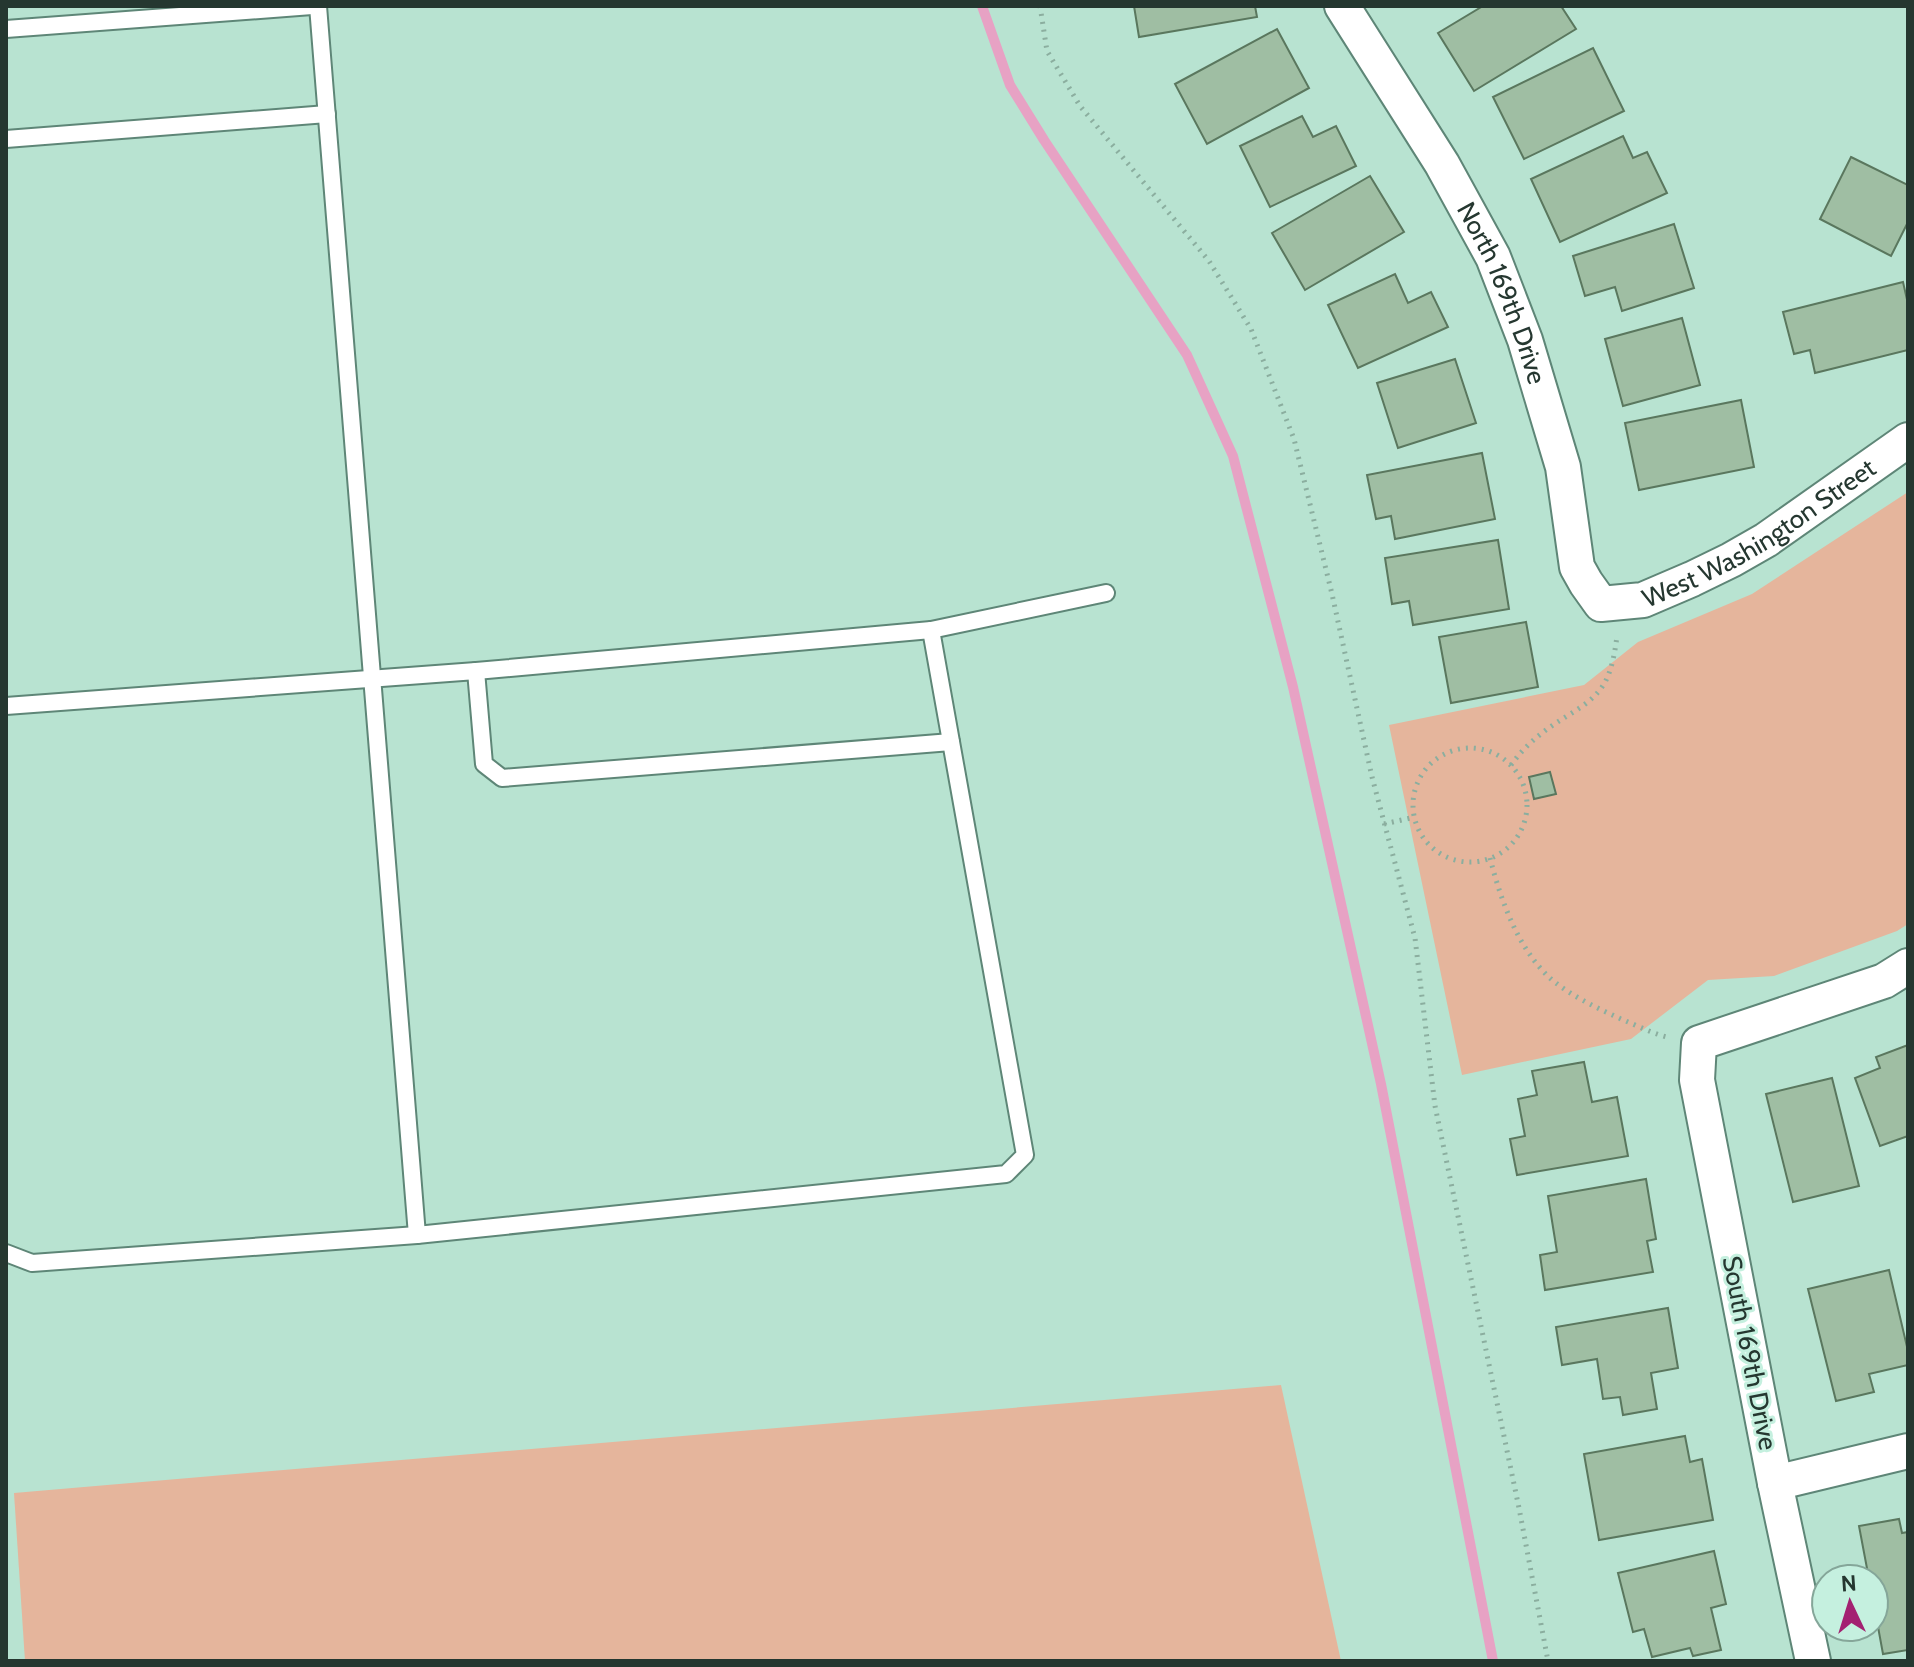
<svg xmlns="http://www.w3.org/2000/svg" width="1914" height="1667" font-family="Cabin,sans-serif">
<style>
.green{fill:#e5b59c}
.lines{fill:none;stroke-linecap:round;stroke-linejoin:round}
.stream{stroke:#e7a2c4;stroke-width:10}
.building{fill:#9fbea3;stroke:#5a775e;stroke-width:2}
.service-casing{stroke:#5e8677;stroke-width:20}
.minor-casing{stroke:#5e8677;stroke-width:38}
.path{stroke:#8bae9f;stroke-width:5;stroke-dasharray:2 6;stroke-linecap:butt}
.service{stroke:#fff;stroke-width:16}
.minor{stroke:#fff;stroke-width:34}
.labels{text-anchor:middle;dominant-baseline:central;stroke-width:6;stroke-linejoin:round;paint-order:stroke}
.street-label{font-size:26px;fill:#253730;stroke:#c5f0df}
</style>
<rect width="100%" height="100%" fill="#b8e3d1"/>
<g class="green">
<polygon points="1908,492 1908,924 1897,931 1774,976 1708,980 1631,1039 1462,1075 1389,725 1584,685 1638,642 1752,594"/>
<polygon points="1281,1385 1341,1661 25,1661 14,1493"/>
</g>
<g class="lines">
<polyline class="stream" points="982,6 1010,85 1044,140 1187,355 1233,456 1293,687 1381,1084 1493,1661"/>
</g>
<g class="building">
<polygon points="1134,6 1255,6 1257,17 1139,37"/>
<polygon points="1483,6 1561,6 1576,29 1474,91 1438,33"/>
<polygon points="1277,29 1309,88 1207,144 1175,84"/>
<polygon points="1593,48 1624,111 1524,159 1493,97"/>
<polygon points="1302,116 1313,137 1336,126 1356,166 1270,207 1240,146"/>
<polygon points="1623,136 1633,158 1647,152 1667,193 1560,242 1531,179"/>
<polygon points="1851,157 1908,185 1908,222 1891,256 1820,219"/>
<polygon points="1370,176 1404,232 1305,290 1272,233"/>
<polygon points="1674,224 1694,288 1622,311 1615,287 1585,296 1573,256"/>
<polygon points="1395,274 1408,303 1431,292 1448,327 1358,368 1328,305"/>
<polygon points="1903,282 1908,304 1908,350 1815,373 1810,350 1794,354 1783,312"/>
<polygon points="1682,318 1700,385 1623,406 1605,339"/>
<polygon points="1455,359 1476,423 1398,448 1377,383"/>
<polygon points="1741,400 1754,467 1639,490 1625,423"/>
<polygon points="1482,453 1495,519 1395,539 1391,516 1376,519 1367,475"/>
<polygon points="1498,540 1509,609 1413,625 1409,601 1392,604 1385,558"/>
<polygon points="1526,622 1538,687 1451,703 1439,637"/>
<polygon points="1550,772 1556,794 1534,799 1529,777"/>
<polygon points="1908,1045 1908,1136 1880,1146 1855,1078 1880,1068 1876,1057"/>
<polygon points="1584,1062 1592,1102 1617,1097 1628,1156 1517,1175 1510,1139 1525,1136 1518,1099 1537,1095 1532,1071"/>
<polygon points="1832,1078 1859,1186 1793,1202 1766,1094"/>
<polygon points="1646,1179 1656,1239 1647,1241 1653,1272 1545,1290 1540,1255 1557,1252 1548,1196"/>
<polygon points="1889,1270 1908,1351 1908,1365 1869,1374 1874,1392 1836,1401 1808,1289"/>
<polygon points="1668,1308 1678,1368 1651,1373 1657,1409 1623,1415 1620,1397 1603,1399 1597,1359 1562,1365 1556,1327"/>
<polygon points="1685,1436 1690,1462 1702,1459 1713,1520 1599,1540 1584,1454"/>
<polygon points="1899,1519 1902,1533 1908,1532 1908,1650 1883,1654 1874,1605 1874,1579 1869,1579 1859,1526"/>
<polygon points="1714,1551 1726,1604 1711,1608 1721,1650 1693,1656 1690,1648 1652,1657 1644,1629 1633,1632 1618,1573"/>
</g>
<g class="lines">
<defs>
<g id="service">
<polyline points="318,6 417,1235 1006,1174 1025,1155 931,630"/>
<polyline points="6,29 312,6"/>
<polyline points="6,139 327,114"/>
<polyline points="476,671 484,764 502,778 951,742"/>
<polyline points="6,706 476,671 931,630 1106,593"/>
<polyline points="6,1253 32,1263 417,1235"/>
</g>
<g id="minor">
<path id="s1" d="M1342,6L1442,164L1493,257L1525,340L1563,467L1577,567L1586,583L1601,604L1643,600L1692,579L1731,560L1766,540L1908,440"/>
<polyline points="1775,1483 1908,1451"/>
<polyline points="1813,1661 1775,1483 1697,1080 1699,1043 1884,981 1908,966"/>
</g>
</defs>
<use href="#service" class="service-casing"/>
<use href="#minor" class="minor-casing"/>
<g class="path">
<polyline points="1040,6 1047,51 1080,106 1209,261 1251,329 1294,439 1332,594 1372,777 1415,938 1435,1106 1519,1508 1548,1661"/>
<circle cx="1470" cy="805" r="57"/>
<path d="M1511,765C1523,748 1538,735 1556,723C1573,712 1593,702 1604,684C1612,670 1615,652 1617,636"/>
<polyline points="1384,824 1415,817"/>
<path d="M1490,858C1501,901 1518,949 1551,979C1571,996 1597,1008 1621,1019C1636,1025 1651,1033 1667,1037"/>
</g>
<use href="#service" class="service"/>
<use href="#minor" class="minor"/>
</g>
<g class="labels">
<g class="street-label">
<text stroke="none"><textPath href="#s1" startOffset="330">North 169th Drive</textPath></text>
<text stroke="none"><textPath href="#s1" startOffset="836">West Washington Street</textPath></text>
<text transform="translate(1750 1353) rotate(79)">South 169th Drive</text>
</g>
</g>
<rect width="1914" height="1667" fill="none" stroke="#253730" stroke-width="16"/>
<g transform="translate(1850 1603) rotate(356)"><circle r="38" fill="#c5f0df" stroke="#85a699" stroke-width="2"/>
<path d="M0-6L14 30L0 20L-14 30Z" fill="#a32171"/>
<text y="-12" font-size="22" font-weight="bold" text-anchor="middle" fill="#253730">N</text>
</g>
</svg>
